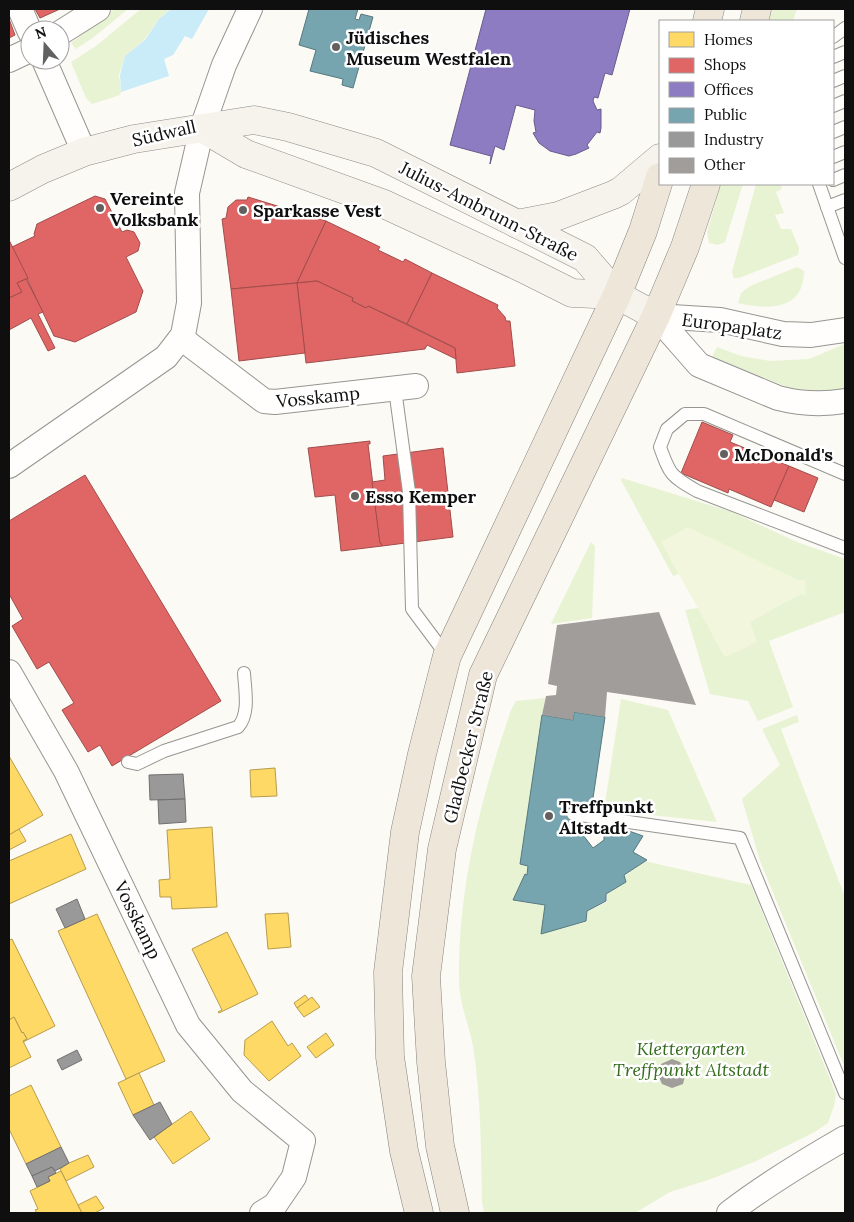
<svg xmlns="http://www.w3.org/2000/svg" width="854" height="1222" font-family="Lora,serif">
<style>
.green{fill:#e8f3d3}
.pitch{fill:#f2f6dd}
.water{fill:#c9ecf8}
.homes{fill:#ffd966;stroke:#b79c4c}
.shops{fill:#e06666;stroke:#a14c4c}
.offices{fill:#8e7cc3;stroke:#685b8d}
.public{fill:#76a5af;stroke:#57787f}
.industry{fill:#999;stroke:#707070}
.building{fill:#a09d9a}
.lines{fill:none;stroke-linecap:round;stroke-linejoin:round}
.service-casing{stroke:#969592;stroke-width:14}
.minor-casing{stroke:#969592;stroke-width:26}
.secondary-casing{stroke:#8c8b89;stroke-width:29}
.primary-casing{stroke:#83827f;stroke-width:29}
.service{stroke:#fffefd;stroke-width:12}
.minor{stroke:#fffefd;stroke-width:24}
.secondary{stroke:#f5f3eb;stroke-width:28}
.primary{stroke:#eee6d9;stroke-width:28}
.poi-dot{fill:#62615f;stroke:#fff;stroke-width:2}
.labels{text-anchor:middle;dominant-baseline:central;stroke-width:5;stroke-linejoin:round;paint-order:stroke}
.poi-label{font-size:18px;font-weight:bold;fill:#0f0f0f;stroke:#fff;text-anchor:start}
.street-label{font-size:18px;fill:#0f0f0f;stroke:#fff}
.park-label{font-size:18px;font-style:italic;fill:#346c1b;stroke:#fff}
</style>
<rect width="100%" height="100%" fill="#fcfaf4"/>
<g class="green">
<polygon points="115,9 128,9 94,37 76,49 71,43"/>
<polygon points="141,9 170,9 159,19 144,40 125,56 119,75 121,92 120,95 92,104 86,98 71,62 96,46"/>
<polygon points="772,9 797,9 793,21 768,21"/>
<polygon points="721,184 743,184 725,242 718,245 709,243 707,232"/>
<polygon points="756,184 780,184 782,189 776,192 784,213 775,215 781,229 791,229 799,248 798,255 739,278 734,278 732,272"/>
<path d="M797,267L804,271C804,311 767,310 738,303L741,293L750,286Z"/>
<polygon points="845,344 845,389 818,391 790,388 712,357 717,347 741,356 770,361 809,359"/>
<polygon points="622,478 732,512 797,542 845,559 845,612 769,641 793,707 758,721 748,701 710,694 685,610 698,608 725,657 749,622 798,595 805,580 798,580 662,542 679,574 673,576 621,480"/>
<polygon points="591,542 595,546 592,618 551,624"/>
<path d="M545,698L520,864L528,866L527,874H525L513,901L545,905L541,935L544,932L586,922L588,911L607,902V894L626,882L625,876L644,861L751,885L836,1094L834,1106L828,1123L813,1133L754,1162L711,1179L670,1192L635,1213H484L482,1201C481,1149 481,1097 473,1046C469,1025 459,1002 459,980C458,887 481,797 511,710L516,701Z"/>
<polygon points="621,699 668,710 717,822 604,810"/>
<polygon points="797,715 799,722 781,729 845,897 845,1068 760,861 742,799 780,765 762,729"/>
</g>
<polygon class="pitch" points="688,527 798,580 805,580 806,594 798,595 750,622 757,642 725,657 661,542"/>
<polygon class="water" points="171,9 209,9 192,39 185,36 173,55 164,59 169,76 121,92 120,75 125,56 145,40 159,19"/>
<g class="homes">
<polygon points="9,756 43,815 9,835"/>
<polygon points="275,768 277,796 251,797 250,770"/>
<polygon points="212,827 217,907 172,909 171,897 160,897 159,880 170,879 167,830"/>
<polygon points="19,829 26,841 9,850 9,835"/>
<polygon points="71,834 86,869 9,904 9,861"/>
<polygon points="288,913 291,947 268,949 265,914"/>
<polygon points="97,914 165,1061 126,1079 58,931"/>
<polygon points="227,932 258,994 219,1013 218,1012 222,1010 192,949"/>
<polygon points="12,939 55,1026 23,1042 23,1041 27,1039 23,1032 22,1033 14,1017 9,1020 9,940"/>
<polygon points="305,995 309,1000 297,1008 294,1003"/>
<polygon points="312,997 320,1007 304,1017 297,1008"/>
<polygon points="14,1017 22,1033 23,1032 27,1039 23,1041 31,1057 9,1068 9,1020"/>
<polygon points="272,1021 288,1046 292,1043 301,1056 269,1081 244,1055 245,1040"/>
<polygon points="326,1033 334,1045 316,1058 307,1047"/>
<polygon points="139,1073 154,1105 133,1115 118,1083"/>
<polygon points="31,1085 61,1147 26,1164 9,1129 9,1096"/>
<polygon points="191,1111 210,1139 173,1164 154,1137"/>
<polygon points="88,1155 94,1167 66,1181 60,1169 69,1163"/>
<polygon points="61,1171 82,1213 37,1213 35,1210 38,1209 30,1191 50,1181 48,1177"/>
<polygon points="96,1196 104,1208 95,1213 82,1213 78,1205"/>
</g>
<g class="shops">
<polygon points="35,9 60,9 40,18"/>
<polygon points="9,19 15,35 9,38"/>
<polygon points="95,196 105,199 122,232 127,230 134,232 140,243 138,251 126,257 143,291 136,312 75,342 54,336 12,247 35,236 34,234 37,224"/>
<polygon points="248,197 326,221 297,283 231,289 222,219 226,218 228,207 236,200 247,200"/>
<polygon points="326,221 380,247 378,250 403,262 405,259 432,273 407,324 368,306 366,308 352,301 353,298 317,281 297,283"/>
<polygon points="9,240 28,278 17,283 22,292 9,298"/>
<polygon points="432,273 498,305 497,308 505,317 506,321 510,321 515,366 457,373 455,348 407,324"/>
<polygon points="26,279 43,312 38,314 55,348 48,351 31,318 9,330 9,298 22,292 17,283"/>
<polygon points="317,281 353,298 352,301 366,308 368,306 455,348 456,359 427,345 425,349 306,363 297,283"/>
<polygon points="297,283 305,353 239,361 231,289"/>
<polygon points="702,422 733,435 730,442 789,466 771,507 729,489 728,493 681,473"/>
<polygon points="370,441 370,444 368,444 380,543 381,543 382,546 341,551 335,495 315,497 308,448"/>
<polygon points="443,448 453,537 382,546 381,543 380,543 372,482 385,480 383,456"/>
<polygon points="789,466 818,478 804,512 774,500"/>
<polygon points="85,475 221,701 112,766 100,745 88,752 62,710 74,703 49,662 37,669 12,626 23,619 9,594 9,521"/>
</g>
<polygon class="offices" points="486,9 630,9 612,75 605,73 598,98 594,97 593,101 597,110 601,109 601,128 600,133 597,132 587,145 589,148 576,154 569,156 550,151 539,143 533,133 536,132 534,121 535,110 516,105 504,150 495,146 490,164 491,156 450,145"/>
<g class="public">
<polygon points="309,9 358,9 355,19 359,20 361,14 373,17 353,88 342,85 343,79 310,71 316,50 299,45"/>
<polygon points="574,712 605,717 592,805 572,802 569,829 580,831 593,848 604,840 604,835 615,826 643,836 633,852 647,860 624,875 626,882 606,894 606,901 587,911 586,921 541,934 545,905 513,900 525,874 527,875 528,866 520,864 542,715 573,720"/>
</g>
<g class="industry">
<polygon points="183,774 185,799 150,800 149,775"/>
<polygon points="185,799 186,822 159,824 158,800"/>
<polygon points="77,899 85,919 65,928 56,909"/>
<polygon points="77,1050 82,1060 62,1070 57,1060"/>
<polygon points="160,1102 172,1124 150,1140 133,1115"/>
<polygon points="61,1147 69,1163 55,1171 52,1167 32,1176 26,1164"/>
<polygon points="52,1167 56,1173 48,1177 50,1181 37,1187 32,1176"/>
</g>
<g class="building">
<polygon points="659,612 696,705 607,692 605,717 574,712 573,720 542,715 546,696 556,695 557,686 548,684 557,625"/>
<polygon points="672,1059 680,1062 686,1072 683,1084 672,1088 662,1084 657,1072 661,1064"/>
</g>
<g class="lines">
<defs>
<g id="service">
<polyline points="833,37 845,28"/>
<polyline points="833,57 845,52"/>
<polyline points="833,81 845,76"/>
<polyline points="833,106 845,101"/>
<polyline points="833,132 845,127"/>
<polyline points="833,157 845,152"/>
<polyline points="833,180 845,175"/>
<polyline points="819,184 845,258"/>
<polyline points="827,207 845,200"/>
<polyline points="395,389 409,492 412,609 447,656"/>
<path d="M845,474L704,414H685L667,429L660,447C670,475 671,476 697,491L845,548"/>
<path d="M128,762L137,764L164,751L238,727C250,714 245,690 244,673"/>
<polyline points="573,814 740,838 845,1093"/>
</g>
<g id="minor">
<polyline points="20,9 30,32"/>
<polyline points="60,33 98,9"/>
<polyline points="9,60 30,50"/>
<polyline points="44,60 84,152"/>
<path d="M656,316L699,365L778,398C801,404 822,405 845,401"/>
<polyline points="656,316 720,320 783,334 811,335 845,330"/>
<polyline points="181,338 264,401 275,402 416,386"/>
<polyline points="9,466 166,357 183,335 189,303 187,193 202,128 224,65 250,9"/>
<polyline points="9,672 66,771 188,1025 242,1091 303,1141 294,1177 275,1205 262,1213"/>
<path d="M729,1213C765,1185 805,1161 845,1138"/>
</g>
<g id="secondary">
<polyline points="202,128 246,154 384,204 522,268 572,293 617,295"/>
<polyline points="9,187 43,169 84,152 134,139 254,120 288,127 376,153 585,258 617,295 656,316"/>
<polyline points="517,224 558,216 613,195 621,191 660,158"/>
</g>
<g id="primary">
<polyline points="707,21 710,9"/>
<polyline points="754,21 757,9"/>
<polyline points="419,1213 404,1151 390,1057 388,972 405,832 422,754 447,656 617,295 643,231 660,177"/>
<polyline points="455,1213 440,1146 431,1062 426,976 442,849 483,675 656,316 685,247 706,184"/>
</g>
</defs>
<use href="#service" class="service-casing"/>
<use href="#minor" class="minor-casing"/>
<use href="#secondary" class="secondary-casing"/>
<use href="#primary" class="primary-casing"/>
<use href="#service" class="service"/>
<use href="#minor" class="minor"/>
<use href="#secondary" class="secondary"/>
<use href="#primary" class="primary"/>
</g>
<g class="poi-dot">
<circle cx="336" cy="47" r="5"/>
<circle cx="100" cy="208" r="5"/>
<circle cx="243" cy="210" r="5"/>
<circle cx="724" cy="454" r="5"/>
<circle cx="355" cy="496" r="5"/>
<circle cx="549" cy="816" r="5"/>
</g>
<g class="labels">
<g class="poi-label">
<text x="346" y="37">Jüdisches<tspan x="346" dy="21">Museum Westfalen</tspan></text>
<text x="110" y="198">Vereinte<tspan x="110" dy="21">Volksbank</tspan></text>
<text x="253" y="210">Sparkasse Vest</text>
<text x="734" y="454">McDonald's</text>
<text x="365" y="496">Esso Kemper</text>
<text x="559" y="806">Treffpunkt<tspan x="559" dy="21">Altstadt</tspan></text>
</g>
<g class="street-label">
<text transform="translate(164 133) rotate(-13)">Südwall</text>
<text transform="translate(489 211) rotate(27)">Julius-Ambrunn-Straße</text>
<text transform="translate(732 326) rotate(8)">Europaplatz</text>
<text transform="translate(318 397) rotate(-6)">Vosskamp</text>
<text transform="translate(468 747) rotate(-76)">Gladbecker Straße</text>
<text transform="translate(138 920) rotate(64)">Vosskamp</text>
</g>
<g class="park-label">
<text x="691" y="1048">Klettergarten<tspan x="691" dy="21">Treffpunkt Altstadt</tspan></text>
</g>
</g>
<rect width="854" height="1222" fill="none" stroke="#0f0f0f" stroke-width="20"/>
<rect x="659" y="20" width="175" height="165" fill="#ffffff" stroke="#9f9f9f"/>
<rect x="669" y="32" width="25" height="15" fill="#ffd966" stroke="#9f9f9f"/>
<text x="704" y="45" font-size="15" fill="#0f0f0f">Homes</text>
<rect x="669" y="58" width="25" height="15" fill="#e06666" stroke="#9f9f9f"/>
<text x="704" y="70" font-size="15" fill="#0f0f0f">Shops</text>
<rect x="669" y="82" width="25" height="15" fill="#8e7cc3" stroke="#9f9f9f"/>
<text x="704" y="95" font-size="15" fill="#0f0f0f">Offices</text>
<rect x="669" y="108" width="25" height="15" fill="#76a5af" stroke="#9f9f9f"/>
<text x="704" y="120" font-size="15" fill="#0f0f0f">Public</text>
<rect x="669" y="132" width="25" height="15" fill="#999999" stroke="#9f9f9f"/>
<text x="704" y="145" font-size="15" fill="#0f0f0f">Industry</text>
<rect x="669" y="158" width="25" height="15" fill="#a09d9a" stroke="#9f9f9f"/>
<text x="704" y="170" font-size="15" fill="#0f0f0f">Other</text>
<g transform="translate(45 45) rotate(341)"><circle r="24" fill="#ffffff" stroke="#9f9f9f"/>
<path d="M0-4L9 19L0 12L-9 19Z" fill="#62615f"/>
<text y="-8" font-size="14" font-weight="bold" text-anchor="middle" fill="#0f0f0f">N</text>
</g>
</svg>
